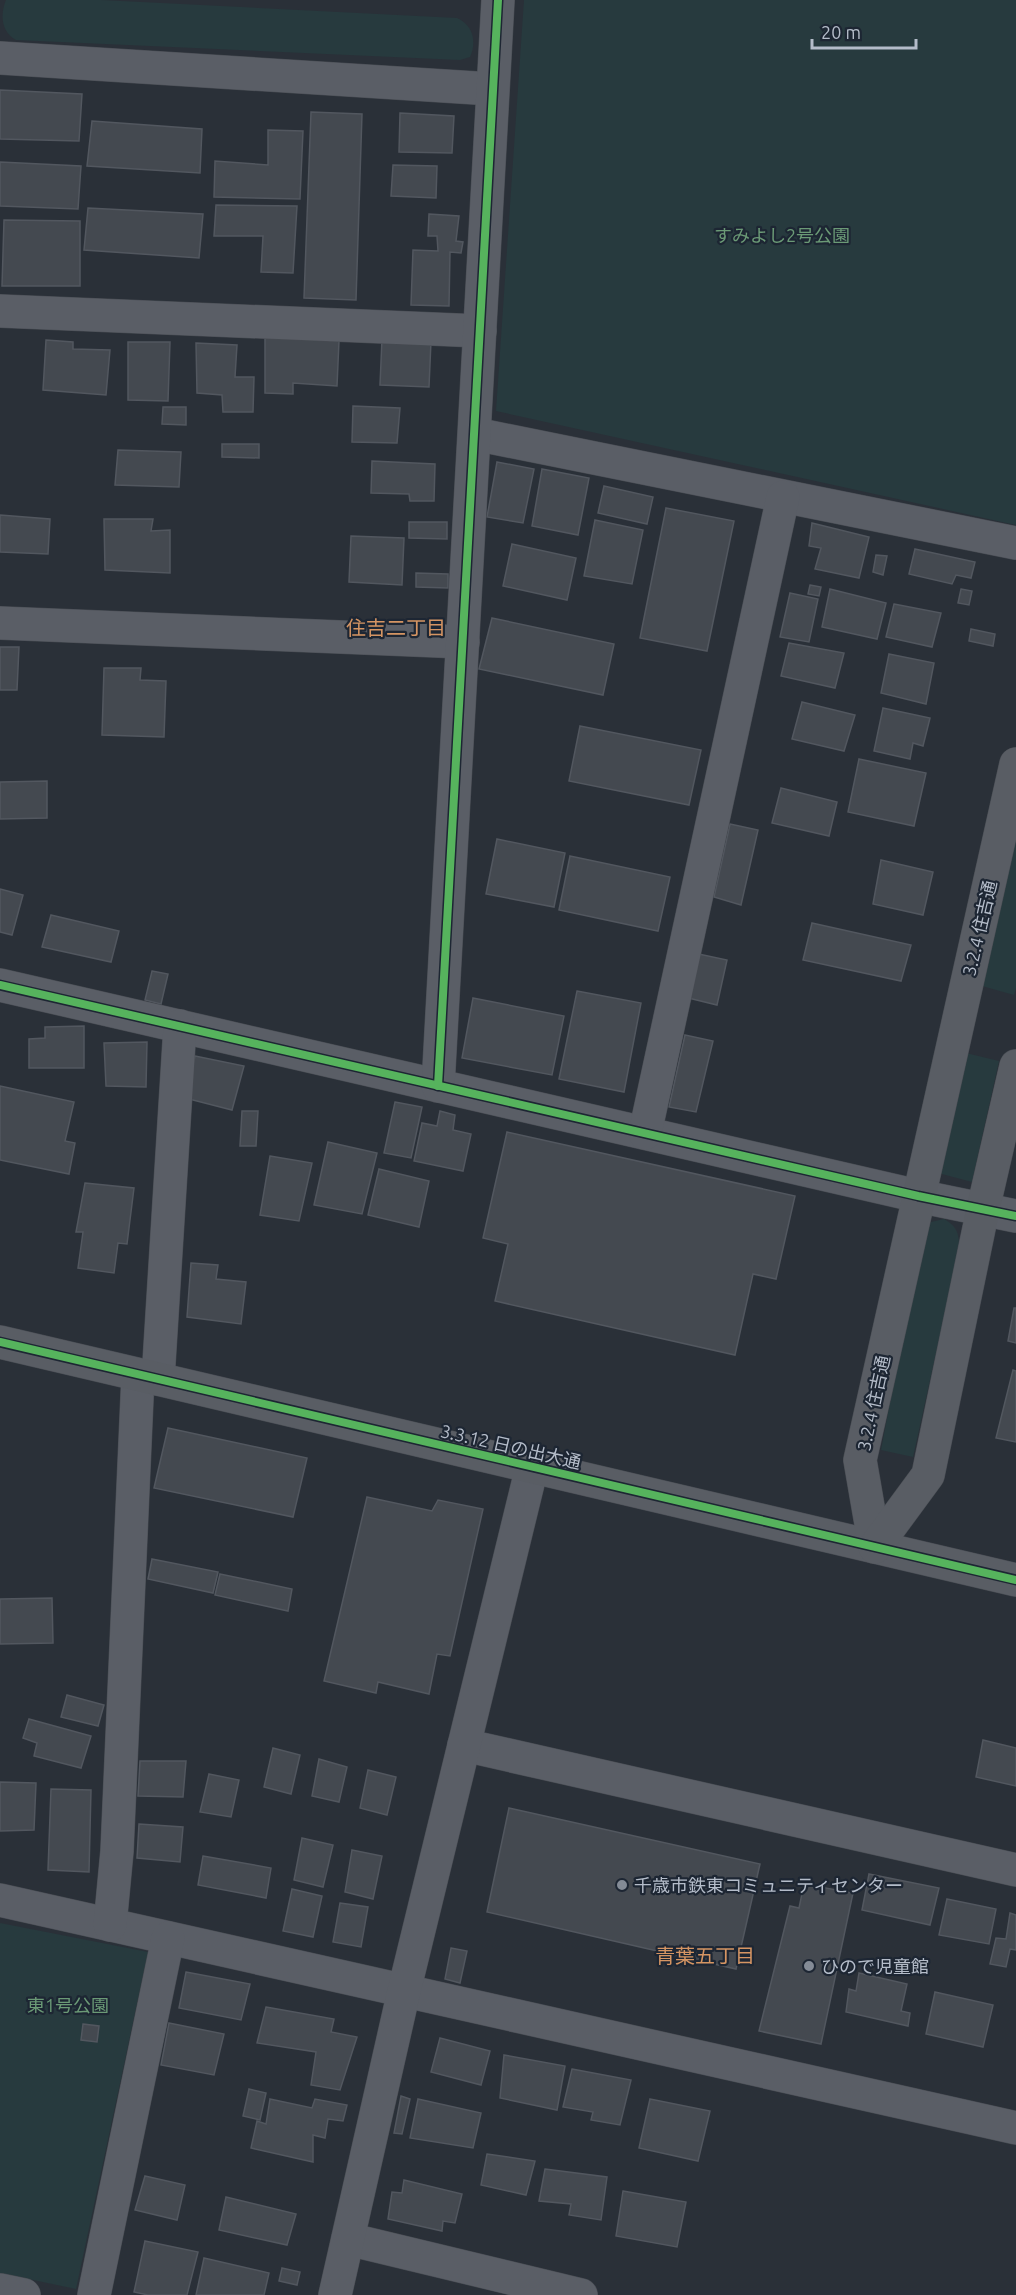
<svg xmlns="http://www.w3.org/2000/svg" width="1016" height="2295" font-family="Ubuntu,'Noto Sans JP',sans-serif">
<style>
.green{fill:#273a3e}
.building{fill:#444950;stroke:#52575f;stroke-width:1.5}
.lines{fill:none;stroke-linecap:round;stroke-linejoin:round}
.street-casing{stroke:#484c53;stroke-width:34}
.secondary-casing{stroke:#484c53;stroke-width:34}
.street{stroke:#5a5e66;stroke-width:33}
.secondary{stroke:#595d64;stroke-width:33}
.cycleway-casing{stroke:#1d2633;stroke-width:11}
.cycleway{stroke:#56b35d;stroke-width:8}
.poi-dot{fill:#848b96;stroke:#1d2633;stroke-width:2}
.labels{text-anchor:middle;dominant-baseline:central;stroke-width:4.5;stroke-linejoin:round;paint-order:stroke}
.park-label{font-size:18px;fill:#6b9a76;stroke:#1d2633}
.street-label{font-size:18px;fill:#b4bcc9;stroke:#1d2633}
.poi-label{font-size:18px;fill:#b4bcc9;stroke:#1d2633;text-anchor:start}
.neighbourhood-label{font-size:20px;fill:#d59563;stroke:#1d2633}
</style>
<rect width="100%" height="100%" fill="#2a3038"/>
<g class="green">
<path d="M6,0H101L457,18C473,25 477,42 470,57L460,60L16,40C1,32 0,14 6,0Z"/>
<polygon points="524,0 1016,0 1016,525 496,411"/>
<polygon points="1016,834 1016,988 1014,995 982,986"/>
<polygon points="966,1053 999,1061 972,1182 938,1173"/>
<path d="M944,1219C958,1227 959,1234 959,1249L913,1457L881,1450L922,1234L931,1222Z"/>
<polygon points="0,1923 148,1952 76,2289 0,2273"/>
</g>
<g class="building">
<polygon points="0,90 82,94 79,141 0,139"/>
<polygon points="311,112 362,114 356,300 304,298"/>
<polygon points="400,113 454,116 452,153 399,152"/>
<polygon points="92,121 202,129 200,173 87,166"/>
<polygon points="268,130 303,131 300,199 214,197 215,161 268,165"/>
<polygon points="0,162 81,166 78,209 0,206"/>
<polygon points="393,165 437,166 436,198 391,196"/>
<polygon points="216,205 297,206 293,273 261,272 263,236 214,236"/>
<polygon points="88,208 203,214 199,258 84,250"/>
<polygon points="429,214 459,216 456,241 463,242 461,253 450,252 449,306 411,305 413,250 438,251 437,236 428,236"/>
<polygon points="4,220 80,221 80,286 2,286"/>
<polygon points="265,337 339,341 337,386 293,383 293,394 265,393"/>
<polygon points="382,339 431,341 429,387 380,385"/>
<polygon points="46,340 73,342 73,349 110,350 106,395 43,390"/>
<polygon points="128,342 170,342 168,401 128,400"/>
<polygon points="196,343 237,345 235,377 254,377 253,412 223,412 222,395 197,393"/>
<polygon points="353,406 400,408 397,443 352,442"/>
<polygon points="163,407 186,407 186,425 162,424"/>
<polygon points="222,444 259,444 259,458 222,457"/>
<polygon points="118,450 181,452 179,487 115,485"/>
<polygon points="372,461 435,464 434,501 410,501 409,494 371,493"/>
<polygon points="497,462 534,469 523,523 487,517"/>
<polygon points="542,469 589,478 578,535 532,526"/>
<polygon points="604,486 653,497 647,524 598,513"/>
<polygon points="666,508 734,521 707,651 640,638"/>
<polygon points="0,515 50,519 48,554 0,552"/>
<polygon points="104,519 153,519 151,531 170,530 170,573 105,570"/>
<polygon points="595,520 643,530 632,584 584,576"/>
<polygon points="409,522 447,522 447,539 409,538"/>
<polygon points="812,523 869,537 859,578 815,569 821,548 809,546"/>
<polygon points="351,536 404,538 402,585 349,582"/>
<polygon points="512,544 576,558 567,600 503,586"/>
<polygon points="915,549 975,562 971,578 956,575 952,584 909,574"/>
<polygon points="876,555 887,556 883,575 873,572"/>
<polygon points="416,573 448,574 448,588 416,587"/>
<polygon points="810,585 821,587 819,596 808,594"/>
<polygon points="830,589 886,603 877,639 822,627"/>
<polygon points="961,589 972,591 969,605 958,603"/>
<polygon points="790,593 818,599 809,642 780,637"/>
<polygon points="894,604 941,613 932,647 886,637"/>
<polygon points="492,618 614,644 603,695 479,669"/>
<polygon points="971,629 995,634 993,646 969,641"/>
<polygon points="789,643 844,653 835,688 781,676"/>
<polygon points="0,647 19,647 17,690 0,690"/>
<polygon points="889,654 934,663 926,704 881,693"/>
<polygon points="104,668 141,668 140,680 166,681 164,737 102,735"/>
<polygon points="802,702 855,715 844,751 792,739"/>
<polygon points="883,708 930,718 923,746 913,743 910,759 874,751"/>
<polygon points="580,726 701,750 689,805 569,781"/>
<polygon points="859,759 926,773 914,826 848,812"/>
<polygon points="47,781 47,818 0,819 0,782"/>
<polygon points="781,788 837,802 829,836 772,823"/>
<polygon points="730,824 758,830 741,905 714,897"/>
<polygon points="497,839 565,853 554,907 486,894"/>
<polygon points="570,856 670,877 658,931 559,910"/>
<polygon points="881,860 933,872 923,915 873,904"/>
<polygon points="0,889 23,895 12,935 0,932"/>
<polygon points="51,915 119,931 111,962 42,947"/>
<polygon points="812,923 911,945 901,981 803,960"/>
<polygon points="694,953 727,960 717,1005 684,997"/>
<polygon points="152,971 168,974 161,1004 145,1000"/>
<polygon points="577,991 641,1003 624,1092 559,1079"/>
<polygon points="473,998 564,1016 552,1075 462,1058"/>
<polygon points="84,1026 84,1068 29,1068 29,1039 45,1038 45,1027"/>
<polygon points="685,1035 713,1041 696,1112 669,1107"/>
<polygon points="147,1042 146,1087 106,1086 104,1043"/>
<polygon points="195,1056 244,1066 232,1110 185,1098"/>
<polygon points="0,1086 74,1102 65,1141 75,1143 69,1174 0,1160"/>
<polygon points="395,1102 422,1107 411,1158 384,1153"/>
<polygon points="242,1111 258,1111 256,1146 240,1146"/>
<polygon points="440,1111 455,1115 453,1130 471,1134 463,1171 414,1161 422,1123 437,1126"/>
<polygon points="507,1132 795,1196 776,1279 753,1274 735,1355 495,1301 508,1244 483,1238"/>
<polygon points="328,1142 377,1153 362,1214 314,1205"/>
<polygon points="270,1156 312,1163 299,1221 260,1215"/>
<polygon points="379,1169 429,1181 419,1227 368,1215"/>
<polygon points="85,1183 134,1188 127,1244 118,1243 114,1273 78,1268 83,1232 76,1232"/>
<polygon points="191,1263 218,1265 216,1279 246,1282 241,1324 187,1317"/>
<polygon points="1014,1308 1016,1308 1016,1343 1008,1341"/>
<polygon points="1013,1370 1016,1371 1016,1442 996,1438"/>
<polygon points="168,1428 307,1458 293,1517 154,1488"/>
<polygon points="367,1497 432,1511 438,1500 483,1509 450,1656 437,1654 429,1694 378,1682 376,1693 324,1681"/>
<polygon points="152,1559 218,1572 213,1593 148,1579"/>
<polygon points="220,1574 292,1589 288,1611 215,1595"/>
<polygon points="52,1598 53,1643 0,1644 0,1599"/>
<polygon points="67,1695 104,1705 98,1726 61,1717"/>
<polygon points="29,1719 91,1736 81,1768 34,1756 37,1743 23,1738"/>
<polygon points="983,1740 1016,1748 1016,1786 976,1777"/>
<polygon points="273,1748 300,1755 291,1794 264,1787"/>
<polygon points="319,1759 347,1767 339,1802 312,1796"/>
<polygon points="140,1761 186,1761 183,1797 138,1796"/>
<polygon points="368,1770 396,1777 387,1815 360,1808"/>
<polygon points="209,1774 239,1780 231,1817 200,1812"/>
<polygon points="0,1782 36,1783 34,1830 0,1831"/>
<polygon points="51,1789 91,1790 89,1872 48,1870"/>
<polygon points="509,1808 760,1864 736,1969 487,1912"/>
<polygon points="139,1824 183,1827 180,1862 137,1858"/>
<polygon points="302,1838 333,1845 323,1887 294,1880"/>
<polygon points="352,1850 382,1856 373,1899 345,1892"/>
<polygon points="203,1856 271,1868 266,1898 198,1885"/>
<polygon points="869,1874 939,1888 930,1925 862,1910"/>
<polygon points="804,1884 853,1893 821,2044 759,2031 790,1906 799,1908"/>
<polygon points="292,1889 322,1896 313,1937 283,1931"/>
<polygon points="947,1899 996,1909 989,1944 939,1935"/>
<polygon points="340,1903 368,1907 361,1947 333,1942"/>
<polygon points="1010,1913 1016,1915 1016,1950 1010,1949 1006,1967 990,1964 996,1938 1006,1939"/>
<polygon points="451,1948 467,1951 460,1983 445,1979"/>
<polygon points="186,1972 250,1984 241,2020 179,2008"/>
<polygon points="859,1973 907,1984 901,2011 910,2013 908,2026 846,2012 849,1989 856,1991"/>
<polygon points="935,1992 993,2005 983,2047 926,2034"/>
<polygon points="266,2007 334,2019 331,2032 357,2037 340,2090 311,2085 316,2052 257,2043"/>
<polygon points="169,2023 224,2034 214,2075 161,2065"/>
<polygon points="83,2024 99,2026 97,2042 81,2040"/>
<polygon points="440,2038 490,2051 481,2085 431,2072"/>
<polygon points="504,2055 565,2066 557,2110 500,2098"/>
<polygon points="572,2069 631,2080 620,2125 591,2120 593,2112 563,2107"/>
<polygon points="249,2089 266,2093 260,2120 243,2116"/>
<polygon points="401,2096 410,2099 402,2134 394,2133"/>
<polygon points="270,2099 312,2108 315,2099 347,2105 343,2121 328,2119 325,2138 313,2135 313,2162 251,2148 257,2121 266,2124"/>
<polygon points="418,2099 481,2113 473,2148 410,2138"/>
<polygon points="650,2099 710,2111 698,2161 639,2148"/>
<polygon points="487,2154 535,2161 526,2195 481,2185"/>
<polygon points="545,2169 607,2177 601,2220 569,2215 571,2204 539,2201"/>
<polygon points="145,2176 185,2185 177,2220 135,2210"/>
<polygon points="404,2180 462,2194 455,2223 443,2221 442,2231 388,2219 392,2192 402,2193"/>
<polygon points="623,2191 686,2202 677,2247 616,2236"/>
<polygon points="226,2197 296,2214 287,2245 219,2230"/>
<polygon points="145,2241 198,2252 187,2295 148,2295 134,2292"/>
<polygon points="204,2258 269,2273 264,2295 196,2295"/>
<polygon points="282,2268 300,2272 297,2285 279,2281"/>
</g>
<g class="lines">
<defs>
<g id="street">
<polyline points="0,58 492,89"/>
<polyline points="0,311 480,331"/>
<polyline points="475,434 1016,543"/>
<polyline points="0,623 463,642"/>
<polyline points="0,985 918,1196 1016,1216"/>
<polyline points="438,1086 498,0"/>
<polyline points="645,1133 783,497"/>
<polyline points="158,1379 180,1026"/>
<polyline points="464,1745 1016,1870"/>
<polyline points="0,1900 1016,2128"/>
<polyline points="110,1925 117,1851 138,1375"/>
<polyline points="348,2239 581,2295"/>
<polyline points="0,2290 24,2295"/>
<polyline points="94,2295 168,1938"/>
<polyline points="335,2295 404,1991 532,1467"/>
</g>
<g id="secondary">
<polyline points="0,1342 1016,1580"/>
<polyline points="875,1547 860,1460 1016,764"/>
<polyline points="875,1547 928,1475 983,1209 1016,1066"/>
</g>
</defs>
<use href="#street" class="street-casing"/>
<use href="#secondary" class="secondary-casing"/>
<use href="#street" class="street"/>
<use href="#secondary" class="secondary"/>
<defs>
<g id="cycleway">
<polyline points="0,985 918,1196 1016,1216"/>
<polyline points="438,1086 498,0"/>
<polyline points="0,1342 1016,1580"/>
</g>
</defs>
<use href="#cycleway" class="cycleway-casing"/>
<use href="#cycleway" class="cycleway"/>
</g>
<g class="poi-dot">
<circle cx="622" cy="1885" r="6"/>
<circle cx="809" cy="1966" r="6"/>
</g>
<g class="labels">
<g class="park-label">
<text x="782" y="235">すみよし2号公園</text>
<text x="68" y="2005">東1号公園</text>
</g>
<g class="street-label">
<text transform="translate(979 928) rotate(-77)">3.2.4 住吉通</text>
<text transform="translate(873 1403) rotate(-78)">3.2.4 住吉通</text>
<text transform="translate(511 1446) rotate(13)">3.3.12 日の出大通</text>
</g>
<g class="poi-label">
<text x="634" y="1885">千歳市鉄東コミュニティセンター</text>
<text x="821" y="1966">ひので児童館</text>
</g>
<g class="neighbourhood-label">
<text x="396" y="627">住吉二丁目</text>
<text x="705" y="1955">青葉五丁目</text>
</g>
</g>
<path d="M812 39v9h104v-9" fill="none" stroke="#b4bcc9" stroke-width="3"/>
<text x="821" y="39" font-size="18" fill="#b4bcc9" stroke="#1d2633" stroke-width="4.5" paint-order="stroke">20 m</text>
</svg>
